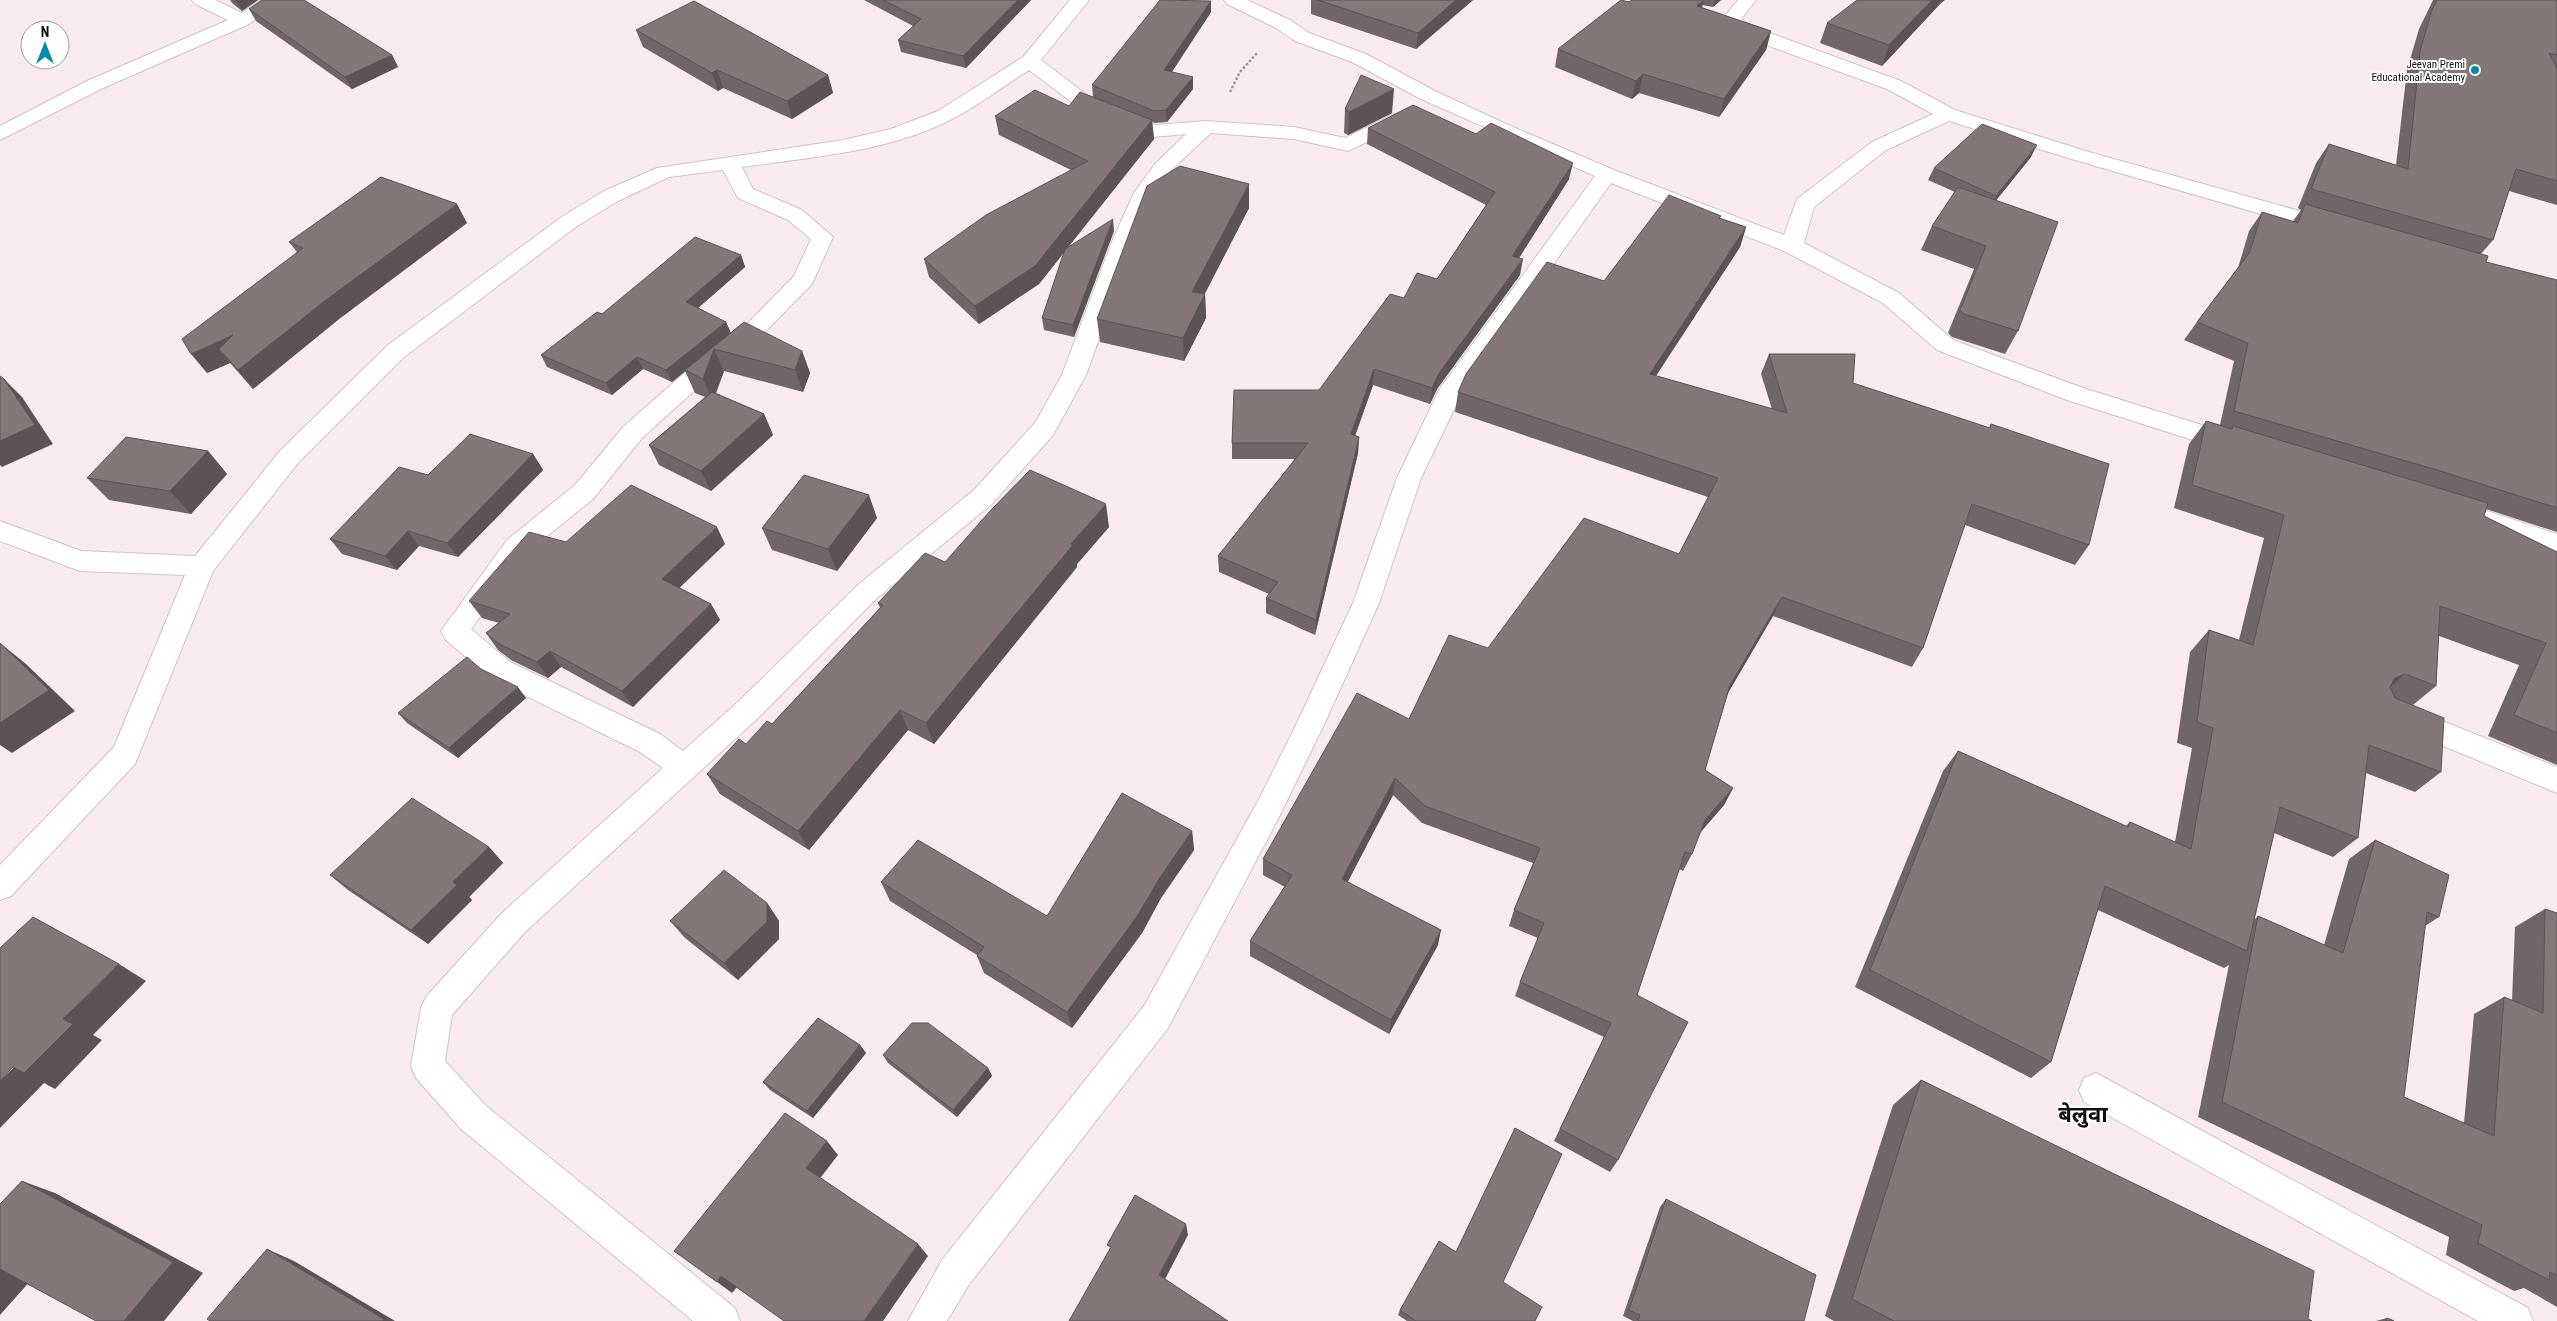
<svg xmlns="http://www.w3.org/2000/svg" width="2557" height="1321" font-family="'Roboto Condensed','Noto Sans Devanagari',sans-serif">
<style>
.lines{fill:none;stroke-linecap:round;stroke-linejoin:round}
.minor-casing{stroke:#d1c3c5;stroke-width:2}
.path{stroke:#9f9597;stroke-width:2.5;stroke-dasharray:2.5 2;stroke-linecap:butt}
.minor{fill:#fff;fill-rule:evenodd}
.wall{fill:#716667}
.shaded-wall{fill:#5c5354}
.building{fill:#837778;stroke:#5c5354}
.poi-dot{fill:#008baa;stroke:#fefefe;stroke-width:2}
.labels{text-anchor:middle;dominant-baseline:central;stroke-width:4;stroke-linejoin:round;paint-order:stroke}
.far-poi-label{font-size:11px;fill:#141011;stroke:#fefefe;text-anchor:end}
.near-district-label{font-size:22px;font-weight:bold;fill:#141011;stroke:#fefefe}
</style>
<rect width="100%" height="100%" fill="#faecee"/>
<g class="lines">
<defs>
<g id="minor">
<polygon points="192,0 215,0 242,13 261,0 282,0 249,24 101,89 0,140 0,126 87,81 228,20 195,4"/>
<path d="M1070,0H1089L1041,60L1091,98L1155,125L1206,121L1294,127L1345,138L1394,114H1408L1411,118L1408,122L1348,151L1294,139L1211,133L1169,172L1154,194L1135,239L1086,375L1053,435L992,504L877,598L759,717L524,933L452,1015L445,1061L485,1105L735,1308L740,1321H693L461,1129L416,1078L411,1066L421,1008L426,997L502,913L663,768L640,752L490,678L445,639L441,631L507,540L575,485L624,426L689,369L747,324L794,276L811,239L788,220L738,198L723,170L669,177L618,201L577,226L404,357L298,463L213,571L135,764L11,896L0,900V865L114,747L185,575L80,571L0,541V521L81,551L195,556L280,451L388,345L563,216L604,191L657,168L843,140L891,129L938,111L1023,57ZM1029,70L1077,106L1146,135L1153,137L1186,134L1155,164L1134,193L1113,239L1062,375L1035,423L974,490L859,584L739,701L683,751L660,734L510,662L471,629L525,554L593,499L642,438L705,381L763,334L812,284L833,237L802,210L753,189L742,167C811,157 889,152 952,119C979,105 1004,86 1029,70Z"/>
<polygon points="1224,0 1247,0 1290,20 1309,33 1366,54 1435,91 1506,124 1614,170 1784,235 1797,199 1872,142 1933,114 1887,89 1739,35 1722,20 1738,0 1756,0 1741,19 1753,27 1901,81 1955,110 2089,152 2339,222 2342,227 2339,232 2331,234 2323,232 2075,160 1949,121 1886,150 1814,207 1804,243 1899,293 1953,340 2083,388 2240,437 2243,443 2240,449 2231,452 2067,400 1937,350 1883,303 1784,251 1611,183 1462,393 1421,478 1379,603 1323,727 1278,819 1168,1028 968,1286 947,1321 908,1321 942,1260 1144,1006 1258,801 1296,725 1353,603 1397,478 1439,390 1595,176 1421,99 1352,62 1295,41 1276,28 1227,4"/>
<polygon points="2469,505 2557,534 2557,554 2460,522 2456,515 2460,508"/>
<polygon points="2410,708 2557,767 2557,793 2400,728 2396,720 2400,712"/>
<polygon points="2096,1073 2528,1308 2533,1321 2478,1321 2084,1102 2079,1090 2084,1078"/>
</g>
</defs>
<use href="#minor" class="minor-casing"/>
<polyline class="path" points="1230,92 1240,72 1258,52"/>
<use href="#minor" class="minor"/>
</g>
<g class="wall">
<polygon points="230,0 258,0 242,11 232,3"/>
<polygon points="864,0 1031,0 966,68 901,52 898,40 913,26"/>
<polygon points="1311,0 1473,0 1416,49 1311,14"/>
<polygon points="1632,0 1721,0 1713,7 1702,5 1702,8 1771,31 1766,50 1719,117 1639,93 1632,99 1555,67 1558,49"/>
<polygon points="2433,0 2557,0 2557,205 2509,191 2493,240 2481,254 2486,262 2557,280 2557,532 2486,509 2484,516 2557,552 2557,765 2488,736 2519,665 2439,636 2436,686 2413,705 2441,772 2415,792 2366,773 2358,838 2333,857 2274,833 2254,920 2258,916 2324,945 2349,859 2375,840 2439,917 2425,926 2404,1097 2464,1123 2474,1014 2504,997 2512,1000 2515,927 2545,909 2557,913 2557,1307 2524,1288 2514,1291 2446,1255 2449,1237 2198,1117 2229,965 2224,968 2098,910 2051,1062 2031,1078 1855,987 1943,771 1958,751 2126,826 2130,822 2175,842 2192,748 2177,743 2190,652 2209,630 2239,640 2264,538 2174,508 2189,444 2206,421 2220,425 2234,361 2184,340 2197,322 2238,268 2249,231 2262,212 2293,221 2301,210 2298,208 2316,163 2329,144 2396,165 2407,70 2419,29"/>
<polygon points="1211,1 1211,12 1172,72 1193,89 1167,122 1155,123 1152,122 1154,139 1068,247 1114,231 1074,337 1044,330 1042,318 1065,251 1039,284 979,324 929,277 924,259 1071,170 999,135 995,116 1069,106 1093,97 1092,85"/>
<polygon points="1940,4 1882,66 1820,43 1827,23"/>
<polygon points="249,9 392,55 398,67 352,89 256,21"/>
<polygon points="636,30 828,75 833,93 792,119 723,88 718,91 643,47"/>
<polygon points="1345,109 1392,113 1348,135 1344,133"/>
<polygon points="1368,128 1569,179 1519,258 1520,275 1437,389 1430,404 1373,385 1355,436 1359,437 1358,453 1315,635 1266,613 1266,598 1269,594 1219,572 1218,556 1295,459 1232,459 1232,443 1319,390 1404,298 1437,279 1486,205 1367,144"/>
<polygon points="2031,157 1996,200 2018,331 2005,354 1952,337 1948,333 1974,269 1921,250 1932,226 1955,192 1928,180 1934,168"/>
<polygon points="1249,184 1249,208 1204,294 1205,294 1206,318 1184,361 1100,342 1097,319"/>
<polygon points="1721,216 1720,218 1746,227 1740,247 1656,376 1772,409 1761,374 1769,354 1853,383 1989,428 1991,424 2089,545 2075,565 1965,525 1923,648 1912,667 1773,616 1728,693 1705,770 1733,788 1724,805 1700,833 1692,854 1683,871 1679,869 1637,995 1618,1160 1610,1172 1554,1141 1604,1037 1515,996 1520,982 1538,938 1509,926 1514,910 1533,863 1422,823 1393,795 1347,882 1438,945 1389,1034 1250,956 1250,941 1285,887 1263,875 1263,859 1409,719 1488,648 1679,554 1708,497 1455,412 1458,392 1604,281"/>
<polygon points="467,223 339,319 253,389 230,363 207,373 297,252 289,242"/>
<polygon points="741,255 745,267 698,308 726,322 731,333 802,351 810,373 803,392 724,371 716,393 764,414 773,435 711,491 659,465 649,445 705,397 695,393 685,371 672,382 643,369 612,395 547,367 541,355 602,314"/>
<polygon points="208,451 227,474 191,514 109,500 87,478"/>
<polygon points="533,454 543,470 458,557 419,546 397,570 342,554 330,539 428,475"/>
<polygon points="877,518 837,571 772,550 762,528"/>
<polygon points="1109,527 1077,564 1077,567 934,744 908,730 809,850 720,794 707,774 772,724 880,608 878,603 945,562"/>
<polygon points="566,542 725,544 679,588 711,604 720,620 633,707 561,667 548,678 511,660 498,650 486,633 499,623 482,618 469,601"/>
<polygon points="526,698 458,758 407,723 398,713"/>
<polygon points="1192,831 1194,850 1161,898 1142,933 1072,1028 984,973 977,956 977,955 890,901 881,882 1047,916"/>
<polygon points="489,847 503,863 469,897 472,900 428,944 348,890 330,875"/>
<polygon points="767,903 779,921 779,939 738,980 685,938 670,921"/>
<polygon points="860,1045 866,1053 813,1118 770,1090 763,1082"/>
<polygon points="883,1055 988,1068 992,1076 957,1117 888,1063"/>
<polygon points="1921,1080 2308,1319 2312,1321 1834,1321 1825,1316 1893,1105"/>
<polygon points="1666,1199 1804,1321 1633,1321 1623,1316 1660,1207"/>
<polygon points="1503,1282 1535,1321 1407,1321 1398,1315 1400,1310"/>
<polygon points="2387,1318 2394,1321 2376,1321"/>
</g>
<g class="shaded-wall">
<polygon points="235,0 258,0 242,11"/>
<polygon points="1018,0 1031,0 966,68 963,56"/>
<polygon points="1456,0 1473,0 1416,49 1418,33"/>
<polygon points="1704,0 1699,19 1697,6"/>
<polygon points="1715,0 1721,0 1713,7"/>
<polygon points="1932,0 1945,0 1940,4 1882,66 1889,45"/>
<polygon points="1211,1 1211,12 1165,82 1164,70"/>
<polygon points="1771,31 1766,50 1719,117 1724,99"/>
<polygon points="392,55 398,67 352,89 345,77"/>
<polygon points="717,70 723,88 718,91 712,73"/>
<polygon points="1643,74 1639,93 1632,99 1636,81"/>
<polygon points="828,75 833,93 792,119 787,101"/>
<polygon points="1193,77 1193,89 1167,122 1166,110"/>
<polygon points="1394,89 1392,113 1348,135 1349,112"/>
<polygon points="1152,120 1154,139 1039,284 979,324 975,306"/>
<polygon points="2037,145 2031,157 1990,208 1996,196"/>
<polygon points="1573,163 1569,179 1510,272 1512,256"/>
<polygon points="1249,184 1249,208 1194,315 1192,292"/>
<polygon points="457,204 467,223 339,319 253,389 238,370 326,300"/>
<polygon points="1113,219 1114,231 1074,337 1073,325"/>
<polygon points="1746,227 1740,247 1644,394 1650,374"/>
<polygon points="741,255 745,267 691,314 686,302"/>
<polygon points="1523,259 1520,275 1437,389 1430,404 1432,388 1439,373"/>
<polygon points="1205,294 1206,318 1184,361 1183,338"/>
<polygon points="726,322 731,334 672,382 666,370"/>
<polygon points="233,335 219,349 230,363 207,373 191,354"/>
<polygon points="714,349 724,371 713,401 703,379"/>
<polygon points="802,351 810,373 803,392 795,370"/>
<polygon points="637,357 643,369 612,395 606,383"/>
<polygon points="1374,369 1373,385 1350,450 1351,434"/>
<polygon points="4,379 22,397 53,444 2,467 0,465 0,441"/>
<polygon points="764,414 773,435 711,491 701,471"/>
<polygon points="1359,437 1358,453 1315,635 1316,620"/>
<polygon points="208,451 227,474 191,514 170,491"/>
<polygon points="533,454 543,470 458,557 447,543"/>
<polygon points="869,495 877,518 837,571 828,549"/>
<polygon points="1106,504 1109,527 1077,564 1077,567 934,744 926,723 1071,544"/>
<polygon points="717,527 725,544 671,596 662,579"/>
<polygon points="408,531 419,546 397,570 385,556"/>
<polygon points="1782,597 1773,616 1722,703 1730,685"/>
<polygon points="711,604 720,620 633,707 622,691"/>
<polygon points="0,643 26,664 75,711 12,753 0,745"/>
<polygon points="550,651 561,667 548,678 537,662"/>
<polygon points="2405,674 2381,695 2395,678"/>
<polygon points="518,687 526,698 458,758 449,748"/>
<polygon points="900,710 908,730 809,850 798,831"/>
<polygon points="1395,778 1393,795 1341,895 1342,879"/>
<polygon points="1733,788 1724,805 1697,836 1705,820"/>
<polygon points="1192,831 1194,850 1161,898 1142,933 1072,1028 1067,1012"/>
<polygon points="489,847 503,863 469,897 472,900 428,944 411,930 453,882"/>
<polygon points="767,903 779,921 779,939 738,980 724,963"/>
<polygon points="1441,930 1438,945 1389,1034 1391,1020"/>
<polygon points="119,964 146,981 93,1035 102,1040 55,1089 44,1083 0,1128 0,1081"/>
<polygon points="860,1045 866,1053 813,1118 807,1111"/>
<polygon points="988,1068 992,1076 957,1117 953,1110"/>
<polygon points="827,1141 838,1155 818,1181 806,1168"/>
<polygon points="22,1181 55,1193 203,1273 164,1321 124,1321"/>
<polygon points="1186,1224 1188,1235 1162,1285 1159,1275"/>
<polygon points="918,1244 928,1256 883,1321 864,1321"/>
<polygon points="267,1249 294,1261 395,1321 383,1321"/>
<polygon points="0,1268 32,1279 0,1315"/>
<polygon points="721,1276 737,1287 732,1293 717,1282"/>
</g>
<g class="building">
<polygon points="262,0 304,0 392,55 345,77 249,9"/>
<polygon points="883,0 1018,0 963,56 898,40 921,19"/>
<polygon points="1160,0 1211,1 1164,70 1193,77 1166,110 1154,111 1092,85"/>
<polygon points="1318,0 1456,0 1418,33"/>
<polygon points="1621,0 1629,2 1632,0 1704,0 1697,6 1771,31 1724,99 1643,74 1636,81 1558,49"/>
<polygon points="1857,0 1932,0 1889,45 1827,23"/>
<polygon points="2437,0 2557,0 2557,55 2549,53 2557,68 2557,181 2516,169 2493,240 2311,189 2329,144 2408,169 2420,51 2432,10"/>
<polygon points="694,1 828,75 787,101 717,70 712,73 636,30"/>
<polygon points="1361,75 1394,89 1349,112 1345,109"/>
<polygon points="1035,90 1069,106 1080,92 1152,120 1035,266 975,306 924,259 986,215 1088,161 995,116"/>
<polygon points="1413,105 1476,134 1491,123 1573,163 1512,256 1523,259 1439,373 1432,388 1374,369 1351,434 1359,437 1316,620 1266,598 1278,582 1218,556 1308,443 1232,443 1234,390 1319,390 1390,294 1404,298 1417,273 1437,279 1495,192 1368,128"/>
<polygon points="1982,124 2037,145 1996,196 1934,168"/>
<polygon points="1180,166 1249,184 1192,292 1205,294 1183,338 1097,319 1147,186"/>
<polygon points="381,177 457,204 326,300 238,370 219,349 233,335 191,354 182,339 303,248 289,242"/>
<polygon points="1958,187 2058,222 2018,331 1964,314 1960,310 1986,246 1932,226"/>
<polygon points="1669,195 1721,216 1719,218 1746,227 1650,374 1787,413 1769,354 1855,354 1853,383 1990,428 1991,424 2109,464 2089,545 1972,504 1923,648 1782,597 1730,685 1705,770 1733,788 1705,820 1692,854 1685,852 1637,995 1688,1022 1618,1160 1560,1129 1611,1023 1520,982 1544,923 1514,910 1540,848 1425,806 1395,778 1342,879 1441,930 1391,1020 1250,941 1292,875 1263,859 1357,693 1409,719 1449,635 1488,648 1584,518 1679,554 1718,478 1458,392 1466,374 1547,262 1604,281"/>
<polygon points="2305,204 2488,256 2486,262 2557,280 2557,508 2437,470 2234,411 2248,343 2197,322 2250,252 2262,212 2298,223"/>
<polygon points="1113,219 1073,325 1042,318 1065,249"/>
<polygon points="695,237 741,255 686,302 726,322 666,370 637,357 606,383 541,355 597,312 602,314"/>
<polygon points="744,322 802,351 795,370 714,349 703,379 685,370"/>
<polygon points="0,376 4,379 35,425 0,441"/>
<polygon points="712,392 764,414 701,471 649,445"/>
<polygon points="2206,421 2232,429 2233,426 2488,503 2484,516 2557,552 2557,733 2514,715 2546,643 2440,606 2436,686 2405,674 2395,678 2390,687 2395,698 2444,718 2441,772 2369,745 2358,838 2280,807 2247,951 2105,886 2051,1062 1870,970 1958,751 2128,827 2130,822 2191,849 2213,728 2197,722 2209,630 2253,645 2284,515 2192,485"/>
<polygon points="470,434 533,454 447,543 408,531 385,556 330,539 399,467 428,475"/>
<polygon points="126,437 208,451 170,491 87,478"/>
<polygon points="1030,470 1106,504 1071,544 1073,545 926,723 900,710 798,831 707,774 739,739 746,744 767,721 772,724 883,605 878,603 925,553 945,562 991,510"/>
<polygon points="804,475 869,495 828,549 762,528"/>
<polygon points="631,485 717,527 662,579 711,604 622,691 550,651 537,662 499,644 486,633 510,614 469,601 529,532 566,542"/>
<polygon points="0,643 49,690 0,723"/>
<polygon points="467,657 481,669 518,687 449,748 398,713"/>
<polygon points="1122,793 1192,831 1159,879 1138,915 1067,1012 977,956 984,947 881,882 918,840 1047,916"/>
<polygon points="412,798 489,847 453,882 457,885 411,930 330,875"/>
<polygon points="2375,840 2449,875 2439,917 2427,912 2404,1097 2494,1136 2504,997 2543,1013 2545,909 2557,913 2557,1276 2550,1272 2549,1280 2478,1243 2482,1225 2222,1102 2258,916 2343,953"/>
<polygon points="724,870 767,903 767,922 724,963 670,921"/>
<polygon points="33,917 119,964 63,1019 73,1024 24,1073 13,1067 0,1081 0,948"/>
<polygon points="818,1018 860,1045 807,1111 763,1082"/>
<polygon points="912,1023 928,1023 988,1068 953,1110 883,1055"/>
<polygon points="1921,1080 2314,1271 2308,1319 2312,1321 1894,1321 1852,1299"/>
<polygon points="785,1113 827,1141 806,1168 918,1244 864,1321 784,1321 721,1276 717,1282 674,1251"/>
<polygon points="1515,1128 1562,1154 1503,1282 1542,1307 1535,1321 1416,1321 1400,1310 1439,1241 1456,1252"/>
<polygon points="22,1181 173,1262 124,1321 96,1321 0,1269 0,1204"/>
<polygon points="1135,1195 1186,1224 1159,1275 1228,1321 1069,1321 1111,1247 1107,1245"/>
<polygon points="1666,1199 1816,1275 1804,1321 1638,1321 1640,1315 1629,1310"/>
<polygon points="267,1249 384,1319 383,1321 210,1321 207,1319"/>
<polygon points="2387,1318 2394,1321 2386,1321"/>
</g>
<circle class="poi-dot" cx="2475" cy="70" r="5"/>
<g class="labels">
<g class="far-poi-label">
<text x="2465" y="64">Jeevan Premi<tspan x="2465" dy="13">Educational Academy</tspan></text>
</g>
<g class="near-district-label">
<text x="2083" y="1114">बेलुवा</text>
</g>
</g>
<g transform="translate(45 45)"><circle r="24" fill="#fefefe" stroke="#a09f9f"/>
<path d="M0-4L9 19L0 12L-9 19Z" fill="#008baa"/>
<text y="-8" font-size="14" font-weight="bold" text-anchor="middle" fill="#141011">N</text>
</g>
</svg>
